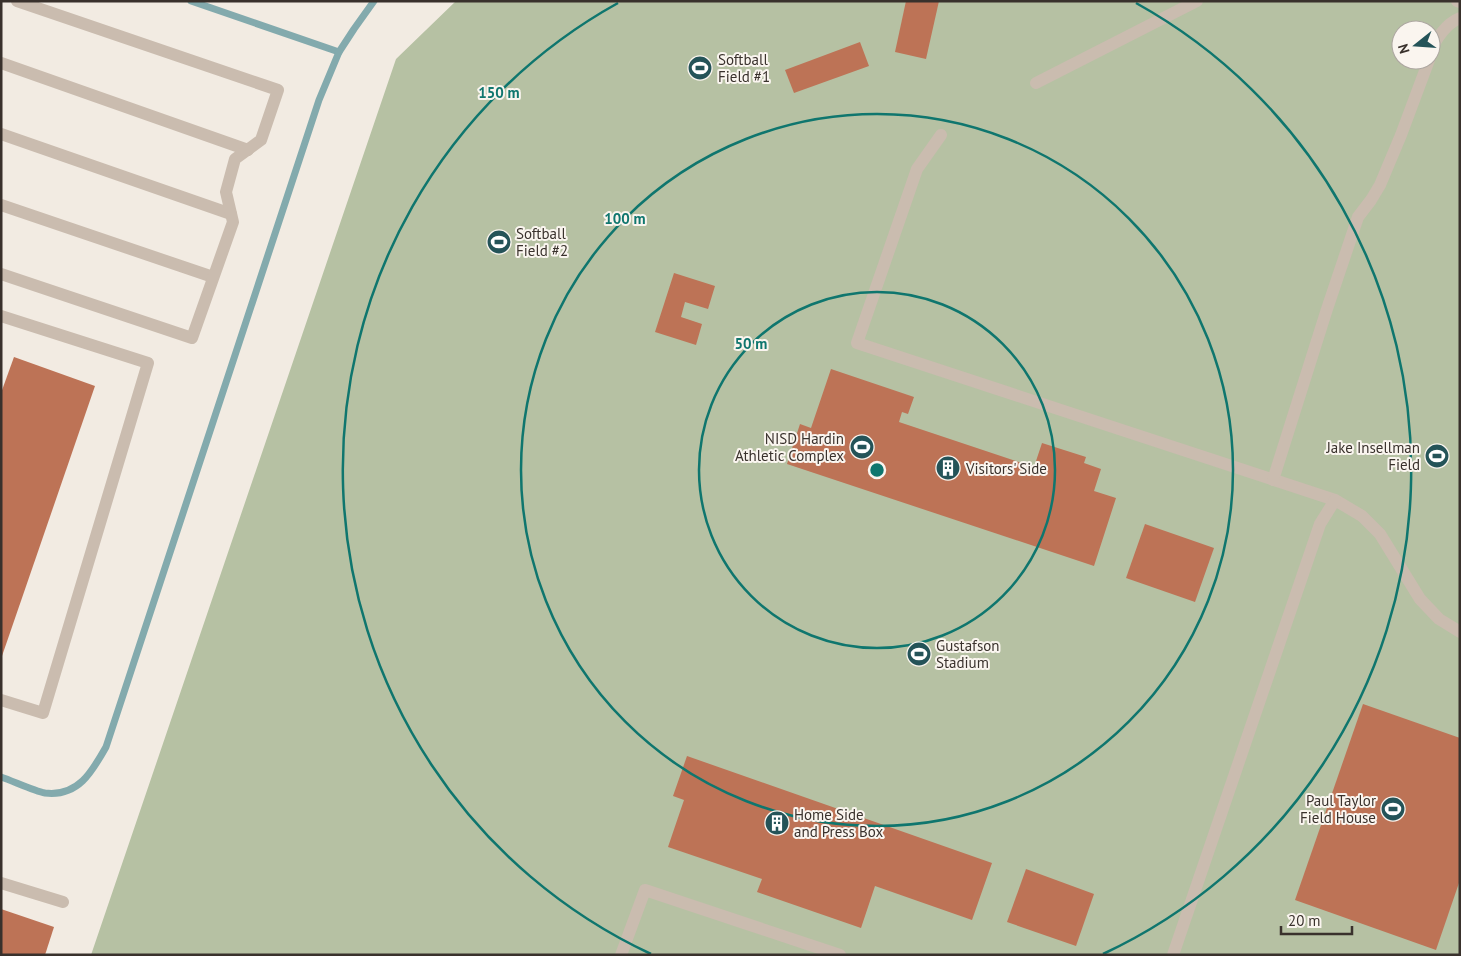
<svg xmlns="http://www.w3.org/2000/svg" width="1461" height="956" font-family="'PT Sans',sans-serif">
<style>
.green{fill:#b6c1a3;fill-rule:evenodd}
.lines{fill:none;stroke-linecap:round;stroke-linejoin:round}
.stream{stroke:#83aaad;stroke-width:7}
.building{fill:#bd7356}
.lane{stroke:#cabcaf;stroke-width:12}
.ring{fill:none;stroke:#0f766e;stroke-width:2.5}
.labels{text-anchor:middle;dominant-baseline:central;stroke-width:4;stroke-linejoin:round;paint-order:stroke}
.poi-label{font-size:15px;fill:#39312c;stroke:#faf5ef;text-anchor:start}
.centre{fill:#0f766e;stroke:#faf5ef;stroke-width:2.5}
.ring-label{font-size:15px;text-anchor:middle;font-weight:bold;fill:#0f766e;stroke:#faf5ef;stroke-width:4;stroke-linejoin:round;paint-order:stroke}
</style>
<rect width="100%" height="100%" fill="#f2ebe2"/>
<path class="green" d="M456,1H1460V955H91L396,59ZM1401,30H1431V60H1401Z"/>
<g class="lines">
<g class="stream">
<polyline points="191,1 339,52"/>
<path d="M1,777C13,781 34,791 45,793C78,797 92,772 106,747L319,100L339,52L354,29L374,1"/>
</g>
</g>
<g class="building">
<polygon points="906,1 939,1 926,59 895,52"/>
<polygon points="860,42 869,66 794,93 785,70"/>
<polygon points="674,273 715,286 708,309 685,302 681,317 702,324 696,345 655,332"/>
<polygon points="14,357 95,386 2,656 1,393"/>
<polygon points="831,369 914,397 908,414 902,412 899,422 1034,467 1042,443 1086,457 1084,463 1101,469 1094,491 1116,498 1094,566 787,464 800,424 811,428"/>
<polygon points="1145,524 1214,548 1195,602 1126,578"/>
<polygon points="1363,704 1460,738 1460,880 1436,950 1295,900"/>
<polygon points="687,756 992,863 972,920 875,886 861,928 757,892 762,879 668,847 684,800 673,796"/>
<polygon points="1026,869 1094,894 1076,946 1007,922"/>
<polygon points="1,909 54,927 45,955 1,955"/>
</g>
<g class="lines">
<g class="lane">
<polyline points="1457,1 1460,2"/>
<path d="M1431,52C1435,39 1447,23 1460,18"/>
<polyline points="1,63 248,150"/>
<polyline points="1036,83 1197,1"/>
<polyline points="1,134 231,214"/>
<polyline points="941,135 917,169 857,343 1335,500 1362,516 1380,534 1420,599 1439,619 1460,632"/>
<polyline points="1,205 213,277"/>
<polyline points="1,274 192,338 233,222 226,192 235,159 261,140 278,90 17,1"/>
<polyline points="1,316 148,363 43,713 1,700"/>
<polyline points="1273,480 1327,309 1358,217 1371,200 1380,185 1401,135 1429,60"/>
<polyline points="1,883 63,902"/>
<polyline points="621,955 645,890 840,955"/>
<polyline points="1173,955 1320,524 1335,500"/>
</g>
</g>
<g class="ring">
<circle cx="877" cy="470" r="178"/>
<circle cx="877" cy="470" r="356"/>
<path d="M651 954A534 534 0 0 1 618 3M1136 3A534 534 0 0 1 1103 954"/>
</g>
<defs>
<symbol id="stadium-disc" viewBox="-11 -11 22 22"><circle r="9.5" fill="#245358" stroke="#faf5ef"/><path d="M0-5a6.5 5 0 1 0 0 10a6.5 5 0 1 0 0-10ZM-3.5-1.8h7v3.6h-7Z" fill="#fff"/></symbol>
<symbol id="building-disc" viewBox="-11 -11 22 22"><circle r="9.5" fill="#245358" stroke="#faf5ef"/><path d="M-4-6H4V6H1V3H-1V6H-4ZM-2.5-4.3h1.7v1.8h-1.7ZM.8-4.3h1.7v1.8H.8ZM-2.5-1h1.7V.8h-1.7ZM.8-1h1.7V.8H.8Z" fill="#fff"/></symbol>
</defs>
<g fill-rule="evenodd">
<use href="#stadium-disc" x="686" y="54" width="28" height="28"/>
<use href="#stadium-disc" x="485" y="228" width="28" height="28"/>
<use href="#stadium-disc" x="848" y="433" width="28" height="28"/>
<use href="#stadium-disc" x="1423" y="442" width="28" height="28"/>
<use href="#building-disc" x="934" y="454" width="28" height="28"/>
<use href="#stadium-disc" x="905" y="640" width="28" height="28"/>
<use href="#stadium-disc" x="1379" y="795" width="28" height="28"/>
<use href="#building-disc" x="763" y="809" width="28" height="28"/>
</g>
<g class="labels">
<g class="poi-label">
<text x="718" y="59">Softball<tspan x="718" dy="17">Field #1</tspan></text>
<text x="516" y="233">Softball<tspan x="516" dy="17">Field #2</tspan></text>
<text x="844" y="438" text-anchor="end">NISD Hardin<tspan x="844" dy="17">Athletic Complex</tspan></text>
<text x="1420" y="447" text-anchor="end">Jake Insellman<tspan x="1420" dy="17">Field</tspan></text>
<text x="966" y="468">Visitors' Side</text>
<text x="936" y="645">Gustafson<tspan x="936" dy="17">Stadium</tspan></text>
<text x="1376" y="800" text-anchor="end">Paul Taylor<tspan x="1376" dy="17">Field House</tspan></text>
<text x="794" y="814">Home Side<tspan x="794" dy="17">and Press Box</tspan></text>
</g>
</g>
<circle cx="877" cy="470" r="8" class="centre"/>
<g class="ring-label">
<text x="499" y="98">150 m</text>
<text x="625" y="224">100 m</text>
<text x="751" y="349">50 m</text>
</g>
<rect width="1461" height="956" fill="none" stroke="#39312c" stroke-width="5"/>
<g transform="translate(1416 45) rotate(253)"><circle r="24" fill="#faf5ef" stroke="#ada7a1"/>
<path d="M0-4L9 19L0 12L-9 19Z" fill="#245358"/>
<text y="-8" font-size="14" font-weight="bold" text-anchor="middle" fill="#39312c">N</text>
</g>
<path d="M1281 926v8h71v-8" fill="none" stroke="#39312c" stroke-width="2.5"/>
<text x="1288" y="926" font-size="15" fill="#39312c" stroke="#faf5ef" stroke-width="4" paint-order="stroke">20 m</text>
</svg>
